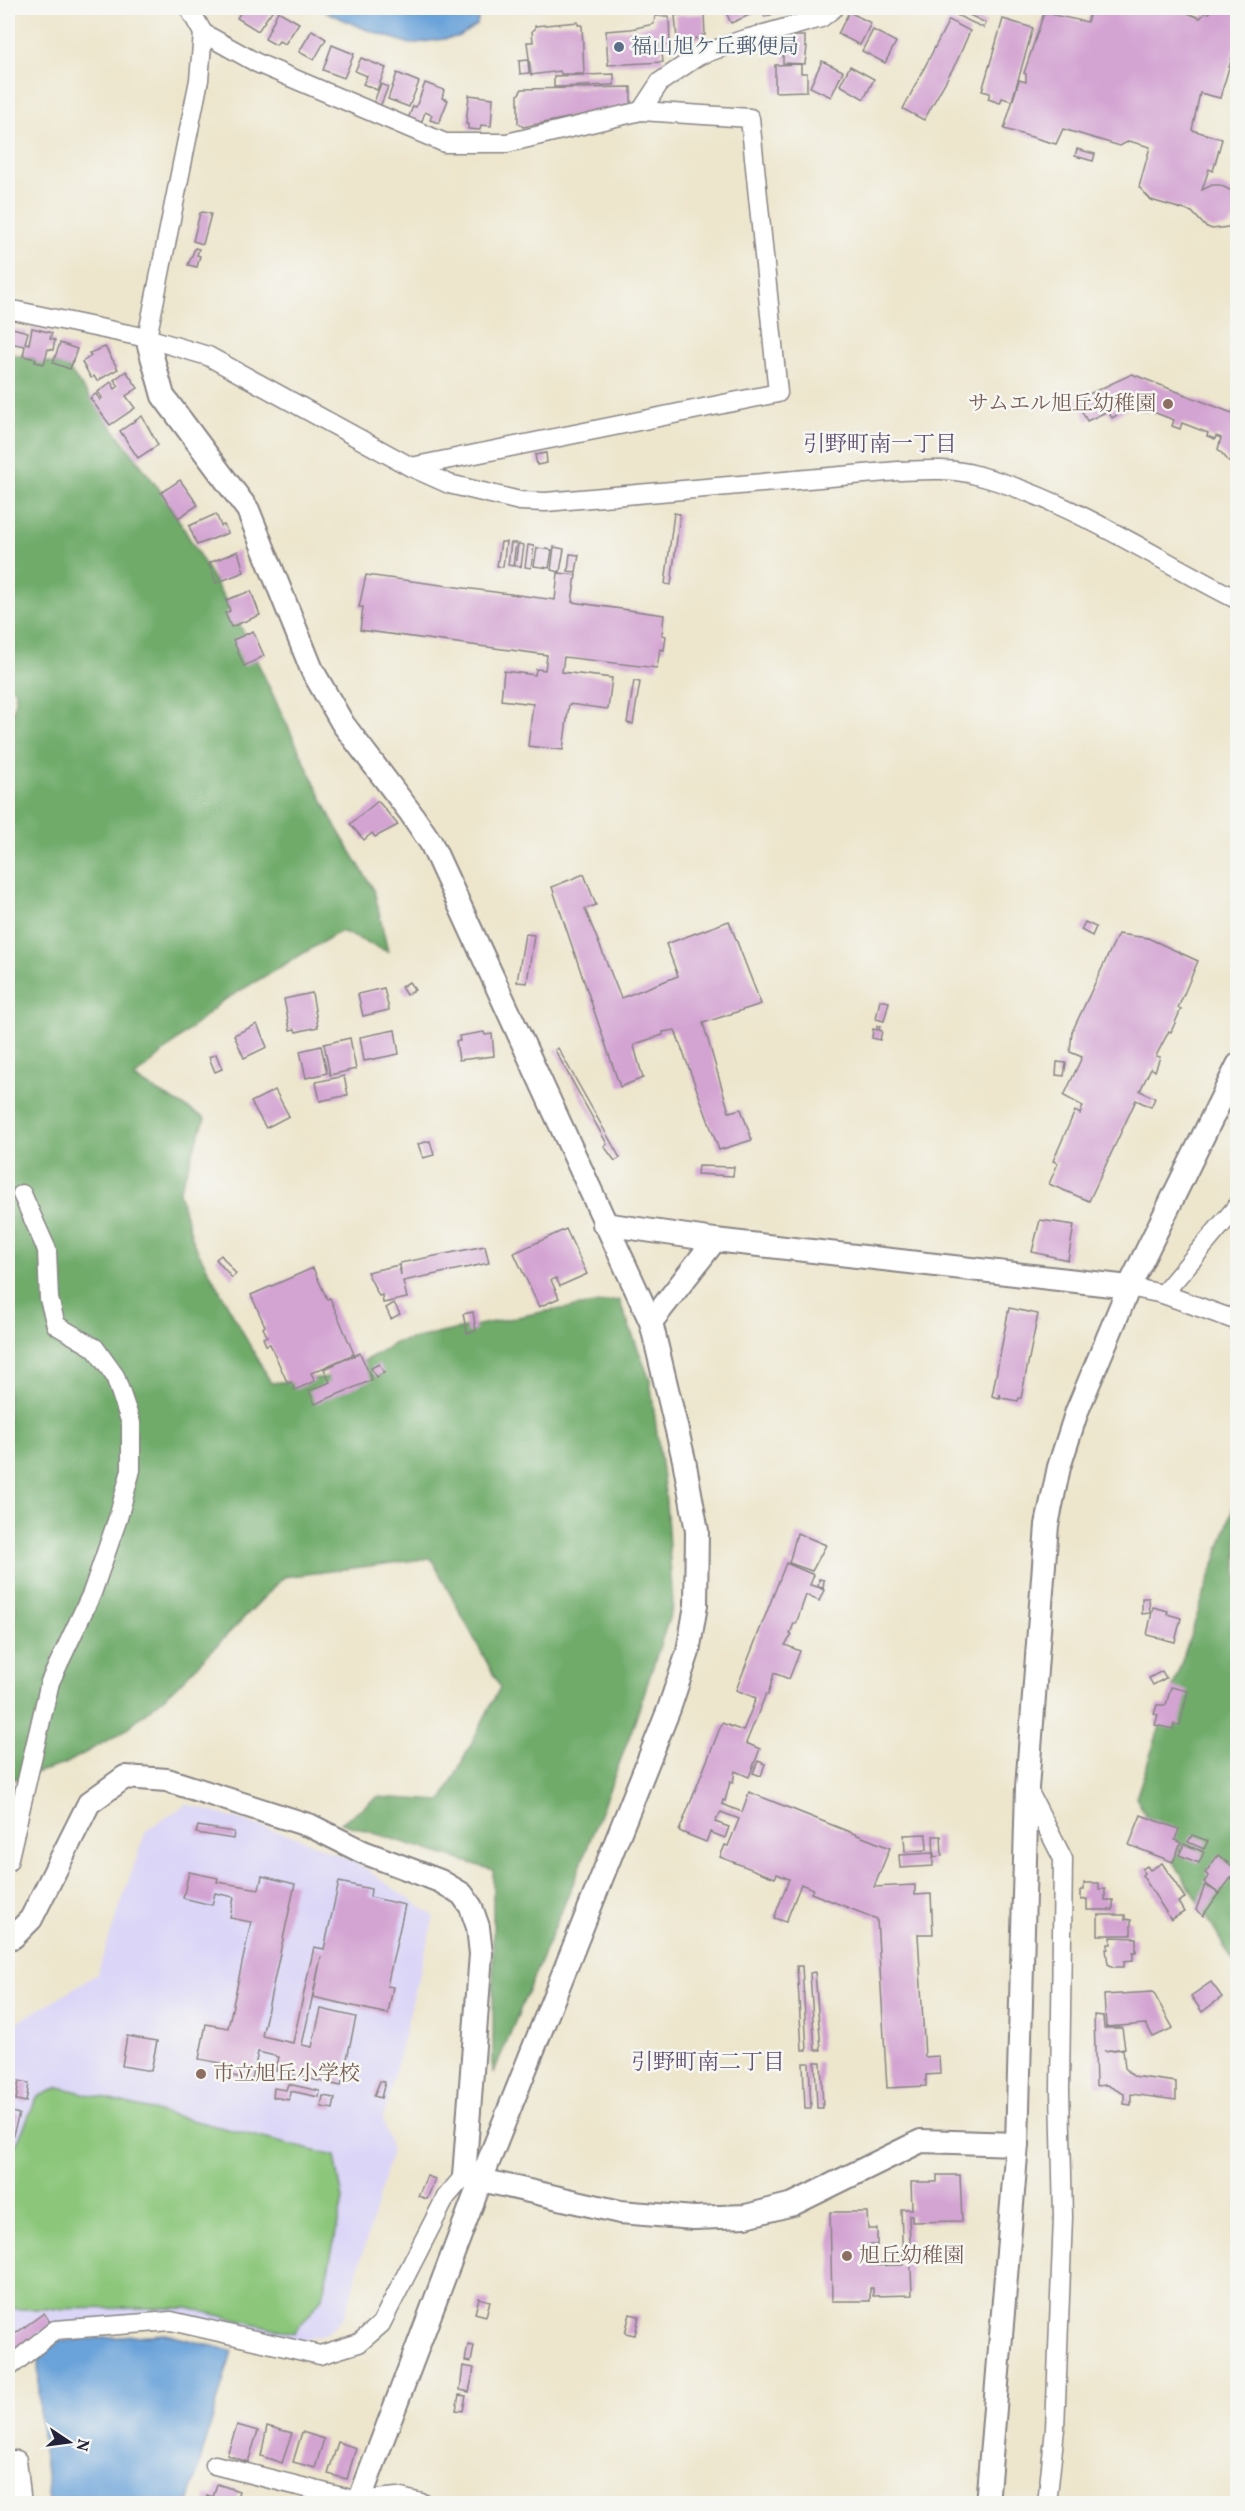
<svg xmlns="http://www.w3.org/2000/svg" width="1245" height="2511" font-family="Vollkorn,'Noto Serif JP',serif">
<style>
.built{fill:#dbd6f7}
.green{fill:#8bc67a;stroke:#56745a;stroke-width:1.5}
.forest{fill:#70ab6a;stroke:#496652;stroke-width:1.5}
.water{fill:#6aa3d9;stroke:#46628a;stroke-width:1.5}
.building{fill:#d3a3d2}
.lines{fill:none;stroke-linecap:round;stroke-linejoin:round}
.minor-casing{stroke:#888484;stroke-width:21}
.tertiary-casing{stroke:#888484;stroke-width:26}
.minor{stroke:#fff;stroke-width:18}
.tertiary{stroke:#fff;stroke-width:22}
.service-dot{fill:#5c6f8a;stroke:#f6f6f2;stroke-width:2}
.education-dot{fill:#8d6e63;stroke:#f6f6f2;stroke-width:2}
.labels{text-anchor:middle;dominant-baseline:central;stroke-width:5;stroke-linejoin:round;paint-order:stroke}
.service-label{font-size:21px;fill:#4e5e75;stroke:#f6f6f2;text-anchor:start}
.education-label{font-size:21px;fill:#785e54;stroke:#f6f6f2;text-anchor:start}
.neighbourhood-label{font-size:22px;fill:#604f70;stroke:#f6f6f2}
</style>
<rect width="100%" height="100%" fill="#f6f6f2"/>
<filter id="ink" filterUnits="userSpaceOnUse"><feTurbulence type="fractalNoise" baseFrequency=".0167" numOctaves="2"/><feDisplacementMap in="SourceGraphic" scale="12" xChannelSelector="R" yChannelSelector="G"/><feConvolveMatrix kernelMatrix="1 2 1 2 8 2 1 2 1" color-interpolation-filters="sRGB"/></filter>
<filter id="wash" filterUnits="userSpaceOnUse"><feTurbulence type="fractalNoise" baseFrequency=".008" numOctaves="4" result="noise"/><feDisplacementMap in="SourceGraphic" scale="24" xChannelSelector="R" yChannelSelector="G"/><feGaussianBlur stdDeviation="1.35" result="paint"/><feColorMatrix in="noise" values="0 0 0 0 0 0 0 0 0 0 0 0 0 0 0 0 0 1.4 0 .05"/><feComposite in="paint" operator="in"/></filter>
<g filter="url(#wash)">
<rect width="100%" height="100%" fill="#ede6cd"/>
<polygon class="built" points="187,1804 296,1837 357,1863 434,1916 383,2119 392,2151 345,2316 327,2333 297,2342 185,2314 58,2324 8,2362 8,2028 97,1974 146,1830"/>
<polygon class="green" points="59,2087 335,2156 343,2200 322,2298 294,2333 187,2308 8,2309 8,2157 18,2141 37,2097"/>
<g class="forest">
<polygon points="8,353 67,367 167,500 239,623 334,824 374,890 388,952 341,931 221,1002 134,1078 205,1118 179,1192 194,1244 271,1383 338,1376 397,1342 542,1312 619,1300 650,1380 666,1501 673,1606 633,1727 578,1872 493,2074 493,1870 341,1823 377,1797 442,1801 500,1687 431,1558 284,1577 173,1690 121,1733 65,1764 8,1781 8,1667 16,1607 8,1574 8,744 16,692 8,684"/>
<polygon points="1237,1496 1237,1968 1136,1798"/>
</g>
<g class="water">
<polygon points="317,8 480,8 477,25 458,37 410,44 365,29"/>
<polygon points="165,2334 232,2351 188,2503 49,2503 40,2416 38,2358 60,2341"/>
</g>
<g id="blocks">
<g class="building">
<polygon points="243,8 274,8 258,31 237,18"/>
<polygon points="724,8 752,8 754,13 731,23"/>
<polygon points="760,8 787,8 765,17"/>
<polygon points="1092,8 1175,8 1200,18 1206,12 1209,13 1211,8 1238,8 1238,37 1220,98 1200,93 1192,130 1222,139 1213,171 1209,169 1202,190 1212,185 1220,185 1234,192 1238,199 1238,215 1228,227 1212,229 1205,226 1192,212 1151,200 1139,187 1150,147 1129,141 1120,146 1063,129 1056,144 1004,129 1019,80 1026,82 1026,74 1024,73 1044,13 1087,22"/>
<polygon points="957,9 986,23 984,28 954,14"/>
<polygon points="278,11 299,23 285,44 279,41 276,45 265,39"/>
<polygon points="849,12 871,23 860,45 838,34"/>
<polygon points="704,14 705,35 702,35 702,38 677,40 675,15"/>
<polygon points="655,16 669,16 670,46 661,45 663,62 608,65 606,31 631,29 654,24"/>
<polygon points="1003,19 1033,28 1012,101 1002,98 1000,103 988,99 990,93 982,91"/>
<polygon points="949,20 970,31 957,61 924,120 903,109"/>
<polygon points="578,22 578,25 582,25 584,74 561,74 560,71 531,75 527,42 533,42 532,31 535,29 535,26"/>
<polygon points="312,30 326,39 314,60 299,52"/>
<polygon points="873,30 896,42 885,63 862,51"/>
<polygon points="783,36 805,36 805,46 807,47 805,64 783,63"/>
<polygon points="332,45 354,54 344,78 323,70"/>
<polygon points="361,58 386,68 377,90 363,84 367,76 355,71"/>
<polygon points="528,60 529,73 520,74 519,61"/>
<polygon points="822,61 843,71 831,97 810,87"/>
<polygon points="801,64 801,73 807,73 807,91 775,92 775,65"/>
<polygon points="850,66 874,79 864,99 840,85"/>
<polygon points="397,73 419,82 409,107 388,99"/>
<polygon points="614,74 614,85 554,87 554,76"/>
<polygon points="425,83 444,90 442,98 448,100 439,123 430,120 432,115 425,112 421,124 408,119 413,106 416,107"/>
<polygon points="381,84 388,87 380,107 373,104"/>
<polygon points="631,87 631,105 523,127 518,123 518,95 522,89"/>
<polygon points="469,95 493,98 491,126 481,125 480,130 468,129 468,124 466,124"/>
<polygon points="1077,149 1095,154 1093,161 1075,156"/>
<polygon points="203,212 211,214 203,244 193,241 200,213"/>
<polygon points="195,248 199,249 197,255 200,256 197,267 188,265"/>
<polygon points="12,328 28,332 25,343 29,344 32,328 52,333 50,339 55,340 53,350 48,349 44,364 35,362 36,359 23,356 25,346 9,343"/>
<polygon points="60,343 77,349 70,369 53,363"/>
<polygon points="105,347 118,369 97,381 94,376 91,378 82,362 91,356 89,353"/>
<polygon points="126,371 138,388 126,396 135,408 110,425 90,398 96,394 100,400 102,398 98,392 111,382 115,389 119,386 114,380"/>
<polygon points="1132,374 1232,413 1235,405 1238,407 1238,463 1233,466 1218,449 1221,438 1216,436 1215,439 1207,436 1208,433 1182,423 1180,429 1172,426 1174,420 1148,410 1147,412 1125,401 1129,408 1112,418 1108,411 1087,421 1076,400"/>
<polygon points="142,416 158,445 138,458 120,431"/>
<polygon points="546,453 547,463 537,465 535,455"/>
<polygon points="180,480 198,505 178,518 161,493"/>
<polygon points="674,513 680,514 671,585 665,584"/>
<polygon points="216,514 221,526 224,525 228,533 197,545 189,526"/>
<polygon points="501,542 506,542 503,567 497,566"/>
<polygon points="511,543 516,543 513,566 508,565"/>
<polygon points="518,544 524,545 521,567 515,566"/>
<polygon points="528,545 534,546 531,568 525,567"/>
<polygon points="554,547 564,549 560,572 551,570"/>
<polygon points="537,548 552,550 549,568 534,566"/>
<polygon points="238,551 244,572 216,583 209,563"/>
<polygon points="570,554 579,555 576,572 568,571"/>
<polygon points="558,573 576,575 572,602 664,615 662,635 666,636 664,650 660,649 657,668 564,657 562,672 612,678 608,709 569,704 563,750 528,746 533,704 501,700 504,671 535,675 536,669 545,670 547,655 360,630 363,607 359,607 366,575 555,600"/>
<polygon points="251,591 260,615 231,627 225,613 230,611 226,600"/>
<polygon points="253,631 264,656 244,666 233,640"/>
<polygon points="634,681 640,682 633,724 627,723"/>
<polygon points="8,737 12,738 12,745 15,745 13,764 10,764 10,769 8,769"/>
<polygon points="378,801 398,825 375,837 372,833 364,840 350,824"/>
<polygon points="584,874 596,905 585,909 621,998 678,976 666,944 729,921 761,1004 703,1023 729,1112 741,1109 752,1140 719,1150 675,1030 663,1032 663,1035 638,1043 634,1046 643,1078 620,1087 552,887"/>
<polygon points="1085,922 1096,927 1092,936 1081,930"/>
<polygon points="525,934 534,935 527,983 517,982"/>
<polygon points="1118,934 1148,938 1198,961 1178,1008 1181,1009 1171,1032 1169,1031 1156,1056 1160,1057 1155,1071 1151,1068 1140,1091 1155,1098 1151,1107 1136,1100 1089,1201 1049,1184 1058,1163 1053,1161 1075,1111 1080,1114 1083,1106 1064,1096 1082,1057 1070,1052 1072,1032"/>
<polygon points="409,982 415,990 406,995 401,987"/>
<polygon points="384,988 389,1010 363,1016 358,994"/>
<polygon points="312,993 318,1027 296,1032 295,1029 290,1030 284,999"/>
<polygon points="880,1000 889,1002 884,1021 876,1019"/>
<polygon points="257,1024 267,1047 244,1058 234,1035"/>
<polygon points="877,1026 880,1026 879,1030 882,1031 880,1040 872,1038 873,1029 877,1030"/>
<polygon points="395,1030 399,1054 364,1061 360,1037"/>
<polygon points="484,1032 485,1035 492,1034 494,1056 459,1060 456,1041 460,1041 459,1036"/>
<polygon points="350,1038 356,1069 330,1075 324,1044"/>
<polygon points="321,1046 327,1073 306,1078 300,1051"/>
<polygon points="558,1048 620,1158 615,1161 604,1146 607,1144 555,1050"/>
<polygon points="216,1054 222,1069 215,1072 209,1057"/>
<polygon points="1057,1062 1066,1063 1064,1076 1056,1075"/>
<polygon points="344,1076 348,1095 320,1101 316,1082"/>
<polygon points="275,1090 289,1116 266,1128 251,1102"/>
<polygon points="430,1141 434,1155 423,1158 418,1144"/>
<polygon points="698,1166 734,1167 733,1176 697,1174"/>
<polygon points="1040,1220 1074,1225 1068,1260 1032,1252"/>
<polygon points="566,1229 587,1274 560,1286 556,1278 551,1280 559,1298 539,1307 514,1253"/>
<polygon points="485,1246 489,1263 403,1281 407,1298 383,1303 382,1295 379,1296 367,1272 399,1265 401,1275 400,1263"/>
<polygon points="221,1255 236,1274 232,1278 216,1259"/>
<polygon points="313,1268 327,1299 330,1298 354,1354 311,1373 315,1381 295,1390 291,1382 288,1384 270,1344 266,1345 263,1338 267,1336 263,1328 265,1326 251,1295"/>
<polygon points="394,1303 400,1314 391,1319 386,1308"/>
<polygon points="1009,1308 1038,1314 1021,1398 1019,1398 1018,1401 1001,1398 1000,1394 999,1398 992,1396"/>
<polygon points="473,1312 476,1331 467,1333 463,1314"/>
<polygon points="360,1353 372,1380 315,1404 309,1391 330,1382 324,1369"/>
<polygon points="379,1364 384,1373 376,1377 371,1368"/>
<polygon points="797,1533 826,1545 812,1571 789,1563"/>
<polygon points="786,1563 814,1575 810,1585 818,1587 819,1579 824,1580 823,1588 818,1587 824,1590 819,1601 806,1595 796,1624 794,1623 790,1634 792,1635 785,1645 800,1651 789,1679 774,1673 768,1695 766,1694 746,1743 760,1749 749,1777 735,1771 733,1783 730,1782 725,1801 723,1800 722,1804 742,1812 749,1792 890,1848 874,1887 915,1885 915,1895 931,1894 933,1934 918,1934 925,2057 939,2056 940,2074 926,2075 926,2086 887,2088 877,1919 811,1893 813,1889 801,1884 786,1922 774,1918 789,1879 777,1874 775,1878 720,1857 725,1845 728,1846 739,1819 721,1812 715,1822 729,1827 725,1838 710,1832 706,1842 679,1831 722,1723 743,1731 756,1698 736,1690"/>
<polygon points="8,1567 14,1599 8,1600"/>
<polygon points="1142,1598 1149,1598 1150,1613 1142,1614"/>
<polygon points="1153,1607 1168,1611 1167,1614 1181,1618 1175,1642 1147,1635"/>
<polygon points="1162,1671 1166,1678 1153,1685 1149,1678"/>
<polygon points="1171,1687 1188,1691 1180,1725 1174,1724 1173,1729 1155,1725 1158,1715 1154,1714 1157,1705 1166,1705"/>
<polygon points="758,1761 765,1764 761,1776 753,1773"/>
<polygon points="1141,1815 1179,1829 1175,1840 1181,1843 1173,1862 1129,1845"/>
<polygon points="198,1826 234,1832 233,1839 196,1833"/>
<polygon points="926,1834 927,1850 905,1852 904,1835"/>
<polygon points="1192,1835 1208,1841 1204,1849 1188,1842"/>
<polygon points="933,1836 941,1836 942,1856 934,1857"/>
<polygon points="1184,1844 1204,1852 1199,1863 1179,1855"/>
<polygon points="933,1853 933,1866 900,1868 899,1855"/>
<polygon points="1218,1855 1237,1870 1219,1894 1204,1882 1209,1876 1205,1873"/>
<polygon points="1162,1863 1185,1898 1178,1902 1184,1912 1171,1920 1142,1875 1144,1873 1142,1869 1147,1866 1150,1870"/>
<polygon points="189,1872 218,1878 217,1882 259,1889 262,1876 295,1884 262,2036 293,2043 314,1947 324,1949 339,1882 371,1889 370,1897 405,1905 387,1986 393,1987 388,2014 313,1997 321,1957 302,2045 312,2047 321,2009 356,2017 341,2086 276,2071 279,2057 258,2052 252,2080 219,2073 221,2063 199,2059 206,2024 228,2028 251,1922 230,1918 234,1897 215,1893 212,1905 183,1898"/>
<polygon points="1084,1883 1099,1883 1099,1889 1105,1889 1105,1900 1113,1900 1113,1910 1087,1910 1087,1899 1081,1900 1081,1890 1084,1890"/>
<polygon points="1205,1885 1219,1893 1203,1916 1196,1910"/>
<polygon points="1098,1915 1125,1915 1125,1919 1131,1920 1131,1935 1098,1935"/>
<polygon points="1111,1937 1136,1938 1136,1952 1133,1952 1133,1960 1124,1961 1124,1967 1113,1967 1108,1964 1106,1949 1108,1949 1108,1944 1111,1944"/>
<polygon points="797,1966 802,1966 807,2050 802,2050"/>
<polygon points="815,1972 821,2050 815,2050 810,1973"/>
<polygon points="1211,1982 1222,1997 1202,2012 1191,1996"/>
<polygon points="1153,1992 1173,2028 1153,2037 1146,2024 1106,2027 1104,1995"/>
<polygon points="1094,2015 1103,2016 1104,2028 1122,2028 1125,2048 1104,2051 1123,2049 1125,2068 1133,2076 1176,2082 1176,2100 1131,2094 1131,2105 1124,2104 1124,2094 1107,2085 1096,2086"/>
<polygon points="127,2036 157,2041 151,2071 122,2066"/>
<polygon points="815,2062 821,2062 823,2108 817,2108"/>
<polygon points="803,2063 809,2063 811,2109 805,2109"/>
<polygon points="19,2081 29,2083 26,2102 16,2100"/>
<polygon points="380,2081 385,2082 381,2098 374,2096"/>
<polygon points="288,2084 320,2091 319,2097 290,2091 289,2100 273,2097 274,2088 286,2090"/>
<polygon points="323,2096 335,2098 333,2109 321,2107"/>
<polygon points="8,2111 19,2114 12,2138 8,2137"/>
<polygon points="937,2175 960,2175 962,2221 912,2222 912,2215 909,2215 912,2295 873,2296 873,2288 870,2288 870,2301 832,2301 830,2212 867,2212 868,2229 877,2229 877,2245 868,2245 869,2266 903,2265 901,2209 912,2209 911,2182 937,2182"/>
<polygon points="427,2176 435,2179 427,2199 418,2196"/>
<polygon points="479,2298 490,2301 486,2316 475,2313"/>
<polygon points="44,2313 51,2324 11,2353 8,2349 8,2339"/>
<polygon points="630,2314 639,2316 635,2335 625,2333"/>
<polygon points="468,2345 474,2346 471,2362 465,2361"/>
<polygon points="463,2366 474,2368 469,2392 460,2390"/>
<polygon points="459,2395 466,2396 463,2411 456,2410"/>
<polygon points="237,2425 258,2431 248,2462 227,2455"/>
<polygon points="267,2426 292,2433 282,2463 261,2456"/>
<polygon points="302,2432 324,2439 315,2468 293,2462"/>
<polygon points="338,2442 356,2448 347,2479 328,2474"/>
<polygon points="217,2484 239,2491 235,2504 205,2502 207,2495 213,2497"/>
</g>
</g>
</g>
<g filter="url(#ink)">
<use href="#blocks" fill-opacity="0" stroke="#888484" stroke-width="1.5"/>
<g class="lines">
<defs>
<g id="minor">
<polyline points="203,33 257,63 445,143 507,143 641,111 750,118 778,393 411,467"/>
<polyline points="641,111 660,82 698,56 739,41 821,18 834,8"/>
<polyline points="8,309 147,338 199,80 203,33 189,8"/>
<path d="M147,338L208,356L411,467L449,484L520,501L546,502L898,471C924,470 951,468 976,475C1069,499 1152,557 1238,600"/>
<polyline points="1129,1287 1163,1294 1238,1321"/>
<polyline points="1163,1294 1238,1205"/>
<polyline points="1027,1788 1063,1859 1060,2090 1063,2217 1055,2429 1047,2504"/>
<polyline points="8,1862 50,1682 92,1593 118,1518 131,1470 131,1423 115,1376 95,1348 56,1325 49,1299 47,1250 22,1194"/>
<polyline points="8,2368 55,2330 171,2321 320,2355 359,2343 381,2324 446,2197 464,2176"/>
<polyline points="8,2461 17,2460 22,2504"/>
<polyline points="215,2465 358,2501 397,2497 425,2504"/>
</g>
<g id="tertiary">
<polyline points="147,338 163,396 248,510 312,670 343,724 410,812 431,843 651,1322 684,1460 697,1531 696,1605 688,1652 669,1709 481,2180 358,2504"/>
<polyline points="604,1224 715,1240 1129,1287"/>
<polyline points="651,1322 715,1240"/>
<polyline points="8,1936 13,1937 31,1919 89,1803 125,1777 167,1780 311,1826 363,1852 440,1881 462,1894 471,1907 478,1927 481,1954 464,2176 620,2212 694,2218 746,2216 793,2204 921,2141 1017,2144"/>
<polyline points="987,2504 1017,2144 1027,1788 1047,1525 1059,1467 1077,1411 1129,1287 1238,1065"/>
</g>
</defs>
<use href="#minor" class="minor-casing"/>
<use href="#tertiary" class="tertiary-casing"/>
<use href="#minor" class="minor"/>
<use href="#tertiary" class="tertiary"/>
</g>
</g>
<circle class="service-dot" cx="619" cy="47" r="6"/>
<g class="education-dot">
<circle cx="1168" cy="404" r="6"/>
<circle cx="201" cy="2074" r="6"/>
<circle cx="847" cy="2256" r="6"/>
</g>
<g class="labels">
<g class="service-label">
<text x="631" y="47">福山旭ケ丘郵便局</text>
</g>
<g class="education-label">
<text x="1156" y="404" text-anchor="end">サムエル旭丘幼稚園</text>
<text x="213" y="2074">市立旭丘小学校</text>
<text x="859" y="2256">旭丘幼稚園</text>
</g>
<g class="neighbourhood-label">
<text x="880" y="445">引野町南一丁目</text>
<text x="708" y="2063">引野町南二丁目</text>
</g>
</g>
<rect width="1245" height="2511" fill="none" stroke="#f6f6f2" stroke-width="30"/>
<g transform="translate(69 2442) rotate(103)" stroke="#f6f6f2" stroke-width="4.5" paint-order="stroke">
<path d="M0-4.5L10 22L0 15L-10 22Z" fill="#22223b"/>
<text y="-9" font-size="16" font-weight="bold" text-anchor="middle" fill="#22223b">N</text>
</g>
</svg>
